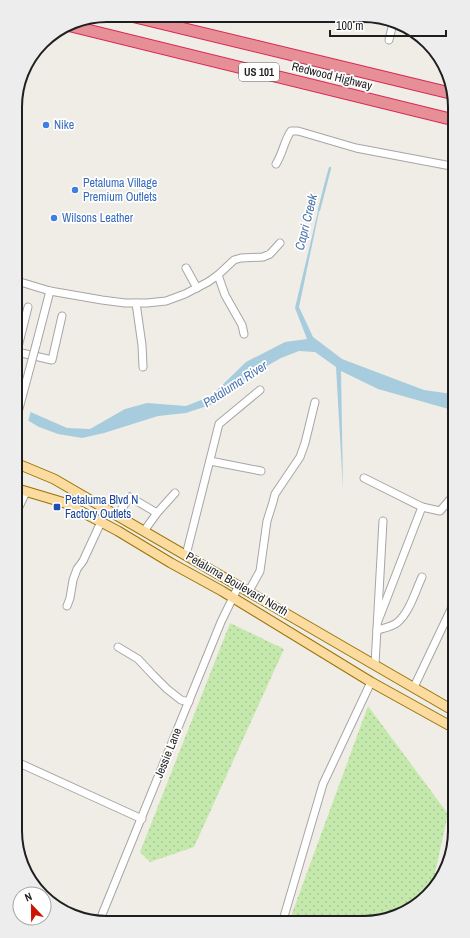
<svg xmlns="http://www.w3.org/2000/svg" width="470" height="938" font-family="'Archivo Narrow',sans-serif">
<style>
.grass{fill:url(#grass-dots)}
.water{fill:#a7ccdd}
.pier{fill:#f0ede6}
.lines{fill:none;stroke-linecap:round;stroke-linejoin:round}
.stream{stroke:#a7ccdd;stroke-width:2.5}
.minor-casing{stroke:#a6a6a6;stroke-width:9}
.major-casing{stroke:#997402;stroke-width:11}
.highway-casing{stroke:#d92855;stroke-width:13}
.minor{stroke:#fff;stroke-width:7}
.major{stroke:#fbdba0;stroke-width:9}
.highway{stroke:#e68f97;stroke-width:11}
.minor-bridge-casing{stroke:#a6a6a6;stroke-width:9;stroke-linecap:butt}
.minor-bridge{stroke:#fff;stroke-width:7}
.shop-dot{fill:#3f7fe0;stroke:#fff;stroke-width:1.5}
.transit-dot{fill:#1a4fb4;stroke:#fff;stroke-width:1.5}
.labels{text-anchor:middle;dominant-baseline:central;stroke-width:3.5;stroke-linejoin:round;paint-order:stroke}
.shield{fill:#fff;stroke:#626262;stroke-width:1}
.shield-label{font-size:11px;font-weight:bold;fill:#1f1f1f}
.street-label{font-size:12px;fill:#1f1f1f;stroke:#fff}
.shop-label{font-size:12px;fill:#366cbe;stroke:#fff;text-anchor:start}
.transit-label{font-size:12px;fill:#164399;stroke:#fff;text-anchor:start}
.water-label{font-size:13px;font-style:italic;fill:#4c75ae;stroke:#fff}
.rim{fill:none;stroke:#1f1f1f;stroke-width:2}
</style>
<defs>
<pattern id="grass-dots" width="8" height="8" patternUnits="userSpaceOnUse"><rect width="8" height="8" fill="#c5e9ac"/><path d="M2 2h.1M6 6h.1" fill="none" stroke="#a9c794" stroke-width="1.8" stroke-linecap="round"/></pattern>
</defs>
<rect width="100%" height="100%" fill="#f0ede6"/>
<g class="grass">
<polygon points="230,623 284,649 194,847 150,862 140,852"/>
<polygon points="368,706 448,814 431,891 392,918 291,920 290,919"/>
</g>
<polygon class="water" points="328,169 299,307 313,337 342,359 424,390 452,394 452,410 378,389 341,371 343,489 336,367 315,352 299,351 281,358 256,372 216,403 186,413 158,416 104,433 82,438 58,434 39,427 17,414 17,406 67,428 90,429 125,409 147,403 186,406 211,396 246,362 285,342 307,339 295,308"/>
<polygon class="pier" points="17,404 31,410 28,422 17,416"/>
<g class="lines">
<polyline class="stream" points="319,210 330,168"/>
<defs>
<g id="minor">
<polyline points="389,40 393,23"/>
<path d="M276,164C283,153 284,141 291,131H298L356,148L451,166"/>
<polyline points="186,268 197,288"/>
<polyline points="218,275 225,295 242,325 244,334"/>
<polyline points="17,281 50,291 102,300 125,303 147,303 166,301 185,294 208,282 218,275 234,260 241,258 263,257 270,254 280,243"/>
<polyline points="136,303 142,345 143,367"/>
<polyline points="36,345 50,291"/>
<polyline points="17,351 28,307"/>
<polyline points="17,352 52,360 62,316"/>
<polyline points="210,461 261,471"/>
<polyline points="364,478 422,507 378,621"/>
<polyline points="422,507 440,511 453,496"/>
<polyline points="18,509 26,492"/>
<polyline points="117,515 130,497 157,513"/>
<polyline points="144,531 157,513 175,493"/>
<polyline points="186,555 219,424 260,390"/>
<polyline points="249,591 260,571 267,521 273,502 275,494 300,457 305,443 315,402"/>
<polyline points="67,606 70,598 73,580 77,569 83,561 101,522"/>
<path d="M377,630C384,628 392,627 398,622C410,611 415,592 422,577"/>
<polyline points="118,647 138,659 153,675 167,689 181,700 189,702"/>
<polyline points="375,664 383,521"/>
<polyline points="414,687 453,605"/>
<polyline points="449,707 454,697"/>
<polyline points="19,763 142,819"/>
<polyline points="283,920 323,784 371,682"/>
<polyline points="99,922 221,622 239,585"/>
</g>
<g id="major">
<polyline points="18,464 54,479 454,711"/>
<polyline points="18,489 65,503 118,531 171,563 222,591 371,682 454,728"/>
</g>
<g id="highway">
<polyline points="127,15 450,93"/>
<polyline points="67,25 450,119"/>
</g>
</defs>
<use href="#minor" class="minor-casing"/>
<use href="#major" class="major-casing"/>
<use href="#highway" class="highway-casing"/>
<use href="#minor" class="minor"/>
<use href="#major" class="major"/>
<use href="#highway" class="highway"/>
<defs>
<polyline id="minor-bridge" points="17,416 36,345"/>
</defs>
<use href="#minor-bridge" class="minor-bridge-casing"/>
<use href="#minor-bridge" class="minor-bridge"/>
</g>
<g class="shop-dot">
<circle cx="46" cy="125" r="4"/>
<circle cx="75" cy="190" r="4"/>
<circle cx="54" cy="218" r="4"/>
</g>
<rect class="transit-dot" x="53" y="503" width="8" height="8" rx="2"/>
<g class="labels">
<rect class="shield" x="239" y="63" width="40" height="18" rx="3"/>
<g class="shield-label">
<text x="259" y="72">US 101</text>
</g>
<g class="street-label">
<text transform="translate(332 76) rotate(14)">Redwood Highway</text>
<text transform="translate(237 584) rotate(30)">Petaluma Boulevard North</text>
<text transform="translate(168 753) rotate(-68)">Jessie Lane</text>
</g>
<g class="shop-label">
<text x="54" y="125">Nike</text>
<text x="83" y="183">Petaluma Village<tspan x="83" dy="14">Premium Outlets</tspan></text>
<text x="62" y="218">Wilsons Leather</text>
</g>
<g class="transit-label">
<text x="65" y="500">Petaluma Blvd N<tspan x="65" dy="14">Factory Outlets</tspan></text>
</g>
<g class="water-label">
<text transform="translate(306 222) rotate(-76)">Capri Creek</text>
<text transform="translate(235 384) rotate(-33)">Petaluma River</text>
</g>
</g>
<path d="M0 0H470V938H0ZM107 22H363A85 85 0 0 1 448 107V831A85 85 0 0 1 363 916H107A85 85 0 0 1 22 831V107A85 85 0 0 1 107 22Z" fill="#ededed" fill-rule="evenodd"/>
<path class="rim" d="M107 22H363A85 85 0 0 1 448 107V831A85 85 0 0 1 363 916H107A85 85 0 0 1 22 831V107A85 85 0 0 1 107 22Z"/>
<g transform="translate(32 906) rotate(338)"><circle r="19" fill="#ffffff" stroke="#a5a5a5"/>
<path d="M0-3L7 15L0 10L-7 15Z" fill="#cc1402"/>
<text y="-6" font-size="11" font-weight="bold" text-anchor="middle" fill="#1f1f1f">N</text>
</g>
<path d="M330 30v6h116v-6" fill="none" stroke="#1f1f1f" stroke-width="2"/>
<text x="336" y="30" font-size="12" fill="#1f1f1f" stroke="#ffffff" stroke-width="3" paint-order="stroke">100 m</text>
</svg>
